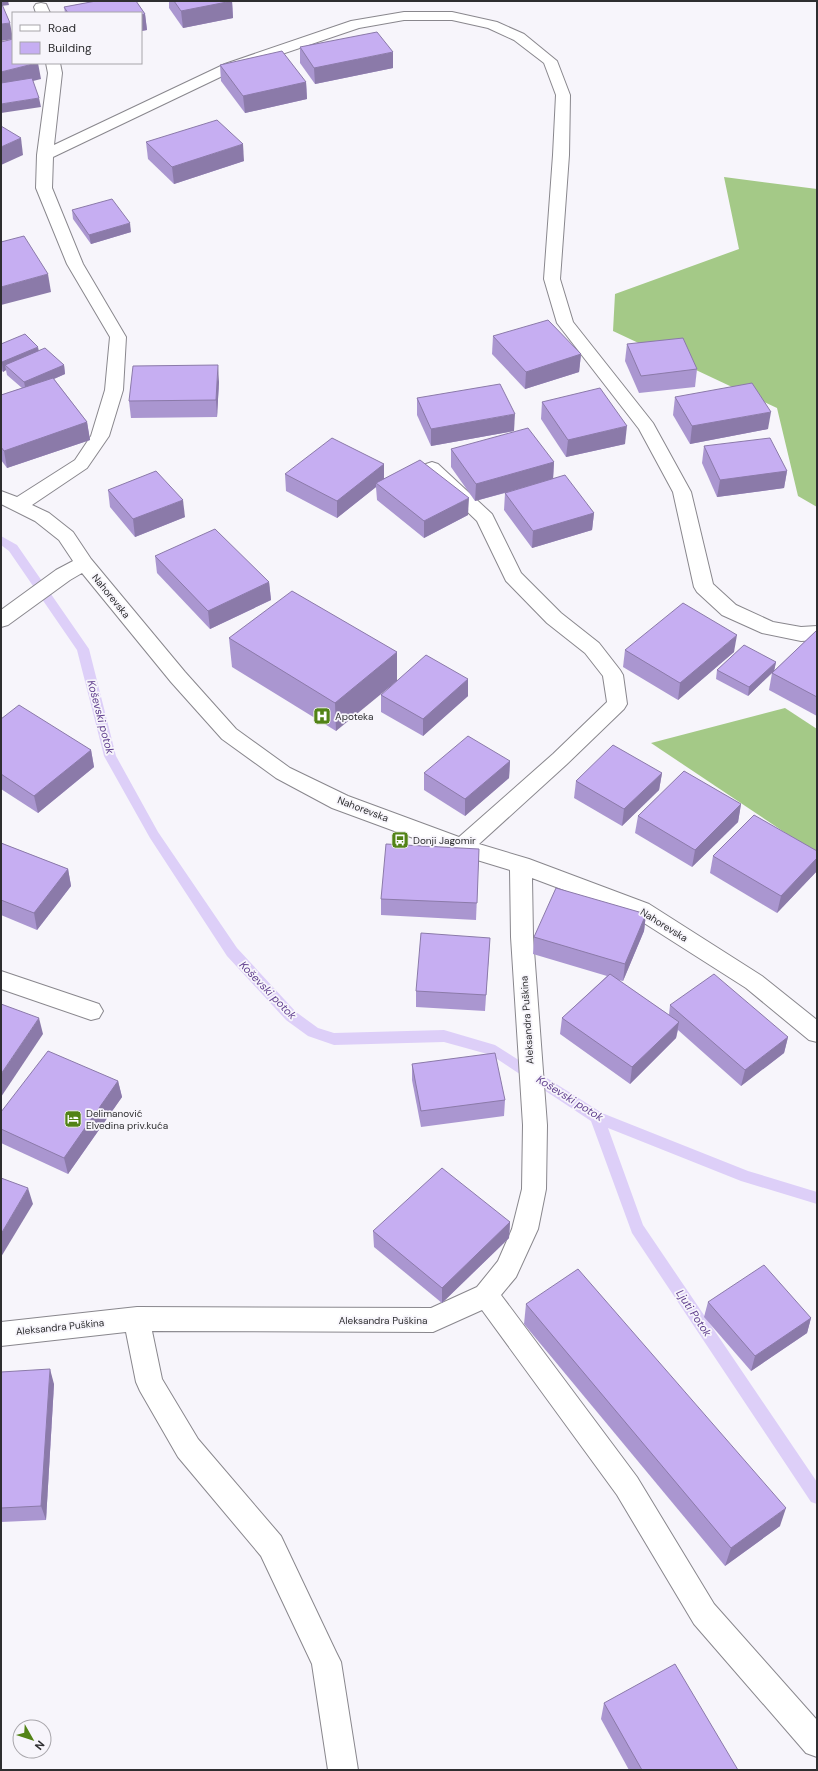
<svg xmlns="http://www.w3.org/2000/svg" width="818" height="1771" font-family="'DM Sans',sans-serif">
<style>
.forest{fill:#a4c987}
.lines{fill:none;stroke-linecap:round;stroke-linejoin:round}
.stream{fill:#ddcff8;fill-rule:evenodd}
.minor-casing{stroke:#89878d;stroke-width:2}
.minor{fill:#fff;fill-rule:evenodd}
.wall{fill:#aa96d0}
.shaded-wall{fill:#8b7aa9}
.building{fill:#c6aef2;stroke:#8b7aa9}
.labels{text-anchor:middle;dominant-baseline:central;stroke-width:3.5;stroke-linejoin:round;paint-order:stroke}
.street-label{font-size:10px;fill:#2e2e30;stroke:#f7f5fb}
.poi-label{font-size:10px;fill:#2e2e30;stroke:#f7f5fb;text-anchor:start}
.water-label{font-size:11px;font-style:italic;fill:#603f8e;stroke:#f7f5fb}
</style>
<rect width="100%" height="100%" fill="#f7f5fb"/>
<g class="forest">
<polygon points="724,177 817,189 817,507 798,496 777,408 613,331 615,294 739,249"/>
<polygon points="785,708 817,729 817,854 651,743"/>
</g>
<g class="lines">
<polygon class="stream" points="1,536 17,545 89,649 116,756 158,832 237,948 296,1012 318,1028 334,1033 444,1030 495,1045 602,1113 748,1171 817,1192 817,1204 741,1181 608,1128 643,1225 817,1482 817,1504 811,1502 632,1233 591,1121 491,1055 444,1042 334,1045 308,1036 286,1020 227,956 150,838 104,756 77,650 9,551 1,545"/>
<defs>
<g id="minor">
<polygon points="41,3 46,4 50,13 36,13 34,7 36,4"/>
<polygon points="404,12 452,12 497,22 524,34 557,61 570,95 569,155 560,279 573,322 653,423 691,492 713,584 736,605 773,622 801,627 817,626 817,640 801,641 762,633 722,615 697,592 694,587 673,492 639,429 557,323 544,279 553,155 556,95 544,63 514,40 488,28 452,20 404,20 359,28 235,70 53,157 52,188 83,264 126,337 123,390 109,436 87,468 32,505 49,513 73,532 91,559 185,672 236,729 290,768 348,796 459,837 553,754 607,702 603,676 585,653 547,623 506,581 477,521 426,472 423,468 426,464 432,462 438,464 492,514 521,573 561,613 599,643 620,670 623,675 627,704 624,709 567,764 479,844 529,859 649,904 762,976 817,1020 817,1042 809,1040 746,988 633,916 532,878 533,937 547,1125 546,1189 538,1229 516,1277 501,1295 637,1477 714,1604 817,1720 817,1757 806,1753 694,1624 617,1495 482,1310 433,1332 152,1331 162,1379 198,1439 281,1536 336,1652 341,1662 358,1770 328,1770 312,1664 261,1556 178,1457 140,1391 136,1382 126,1332 1,1346 1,1322 137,1307 431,1308 477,1287 498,1261 512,1229 522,1189 523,1125 511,937 510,870 454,853 332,808 276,778 222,739 171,682 82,573 70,580 8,625 1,627 1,610 56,570 73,561 59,540 35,521 1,504 1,491 17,497 75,460 91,436 105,390 110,337 67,264 36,188 37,155 48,73 46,63 60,63 62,73 54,145 225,64 351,21"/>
<polygon points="1,971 99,1004 103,1011 99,1018 91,1020 1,989"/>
</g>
</defs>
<use href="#minor" class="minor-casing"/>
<use href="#minor" class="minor"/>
</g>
<g class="wall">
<polygon points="96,1 136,1 145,14 147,30 141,31 141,13 65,13 64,7"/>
<polygon points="169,1 232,1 233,18 183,28 169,8"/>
<polygon points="300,47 393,68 315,84 300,63"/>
<polygon points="220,65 306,82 307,99 245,113 221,81"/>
<polygon points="146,142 244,161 174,184 148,159"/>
<polygon points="72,210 131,232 91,244 73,219"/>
<polygon points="493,336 581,354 579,372 525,389 492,354"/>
<polygon points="1,344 39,351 64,365 65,374 54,379 87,422 90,440 7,468 1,460 1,395 22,388 7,375 6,370 3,372 1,369"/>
<polygon points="627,344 697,369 695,387 639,393 625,361"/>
<polygon points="219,382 217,417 131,418 129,401"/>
<polygon points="675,397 768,429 690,444 673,415"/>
<polygon points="417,398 514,431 431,446 417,415"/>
<polygon points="542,402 625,444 566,457 541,419"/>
<polygon points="704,446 787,471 784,488 717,497 702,463"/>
<polygon points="451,449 554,462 553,479 594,513 592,530 532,548 504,510 505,493 475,501 451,467"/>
<polygon points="384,464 384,479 468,515 424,538 377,500 376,487 337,518 286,491 285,474"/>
<polygon points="108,490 185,517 135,537 110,507"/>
<polygon points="155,556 269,582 271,600 210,629 157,573"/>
<polygon points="817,630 817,716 769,690 772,673"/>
<polygon points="229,638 397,652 336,731 232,667"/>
<polygon points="625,650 734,652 678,700 623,667"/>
<polygon points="776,662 774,671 748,696 716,679 717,670"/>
<polygon points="468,679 468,696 423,736 381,712 381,695"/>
<polygon points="1,719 91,750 94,767 38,813 1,789"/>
<polygon points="510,761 509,778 465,816 424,790 424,773"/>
<polygon points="662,773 659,790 622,826 574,798 576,781"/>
<polygon points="741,804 738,822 692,867 635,833 638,816"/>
<polygon points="1,843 68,869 71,886 37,930 1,915"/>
<polygon points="479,849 476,920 381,915 381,899"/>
<polygon points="817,851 817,871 777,913 710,873 713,856"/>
<polygon points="646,914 644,931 623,981 618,980 669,1015 670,1005 788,1037 784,1053 741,1086 678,1030 676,1038 630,1084 560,1034 562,1018 607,976 533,954 534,937"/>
<polygon points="490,938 485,1011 416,1007 416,991"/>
<polygon points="412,1064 505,1100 504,1116 421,1127 412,1080"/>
<polygon points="118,1081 122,1097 68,1174 1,1143 1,1112"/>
<polygon points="510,1222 509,1238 442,1303 374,1247 373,1231"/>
<polygon points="708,1302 811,1318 807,1333 751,1371 704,1317"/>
<polygon points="526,1304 780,1526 725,1566 524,1324"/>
<polygon points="1,1372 54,1384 46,1520 1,1522"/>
<polygon points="604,1703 738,1770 629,1770 601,1719"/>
</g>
<g class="shaded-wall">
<polygon points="1,1 8,1 9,5 1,6"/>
<polygon points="232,1 233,18 183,28 181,11"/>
<polygon points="145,14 147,30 141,31 141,15"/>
<polygon points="10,23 13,39 1,41 1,24"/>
<polygon points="393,52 393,68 315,84 314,68"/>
<polygon points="37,63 38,63 41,79 1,89 1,72"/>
<polygon points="306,82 307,99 245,113 243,96"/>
<polygon points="39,98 41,107 1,113 1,104"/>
<polygon points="21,138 23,155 1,165 1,147"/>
<polygon points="243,144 244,161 174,184 172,167"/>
<polygon points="130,223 131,232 91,244 89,235"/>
<polygon points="48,274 51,292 1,305 1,287"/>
<polygon points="38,347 40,356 5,365 6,370 3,372 2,362"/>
<polygon points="581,354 579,372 525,389 526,372"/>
<polygon points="64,365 65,374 26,391 24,382"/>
<polygon points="218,365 219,382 217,417 216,400"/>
<polygon points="771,412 768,429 690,444 692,426"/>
<polygon points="515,414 514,431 431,446 431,429"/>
<polygon points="87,422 90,440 7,468 4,451"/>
<polygon points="627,426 625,444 566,457 568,440"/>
<polygon points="554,462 553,479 475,501 476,484"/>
<polygon points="384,464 384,481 376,483 376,487 337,518 337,501"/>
<polygon points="787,471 784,488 717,497 720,480"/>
<polygon points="469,498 468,515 424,538 424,521"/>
<polygon points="183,500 185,517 135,537 133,519"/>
<polygon points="594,513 592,530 532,548 533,531"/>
<polygon points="269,582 271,600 210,629 208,611"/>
<polygon points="737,635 734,652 678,700 680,683"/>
<polygon points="397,652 397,681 336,731 335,703"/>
<polygon points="776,662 774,671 748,696 749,687"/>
<polygon points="468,679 468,696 423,736 423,719"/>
<polygon points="91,750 94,767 38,813 34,796"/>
<polygon points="510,761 509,778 465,816 465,799"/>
<polygon points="662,773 659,790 622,826 624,809"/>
<polygon points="741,804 738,822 692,867 695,850"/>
<polygon points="817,858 817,871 777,913 781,896"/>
<polygon points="68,869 71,886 37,930 34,913"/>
<polygon points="646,914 644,931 623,981 625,964"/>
<polygon points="39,1018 43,1034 1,1097 1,1074"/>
<polygon points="679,1022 676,1038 630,1084 632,1067"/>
<polygon points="788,1037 784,1053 741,1086 745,1070"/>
<polygon points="118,1081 122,1097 68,1174 64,1158"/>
<polygon points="28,1188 33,1204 1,1257 1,1234"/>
<polygon points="510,1222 509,1238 442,1303 442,1288"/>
<polygon points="811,1318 807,1333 751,1371 755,1356"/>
<polygon points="50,1369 54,1384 46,1520 41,1506"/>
<polygon points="786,1508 780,1526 725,1566 731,1548"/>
</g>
<g class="building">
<polygon points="96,1 136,1 145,14 141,15 141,13 68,13 64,7"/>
<polygon points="174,1 232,1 181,11"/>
<polygon points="1,2 10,23 1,24"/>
<polygon points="377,32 393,52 314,68 300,47"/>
<polygon points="13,39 13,63 37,63 1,72 1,42"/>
<polygon points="282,51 306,82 243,96 220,65"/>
<polygon points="32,78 39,98 1,104 1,83"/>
<polygon points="217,120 243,144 172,167 146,142"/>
<polygon points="1,126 21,138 1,147"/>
<polygon points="112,199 130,223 89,235 72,210"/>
<polygon points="24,236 48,274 1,287 1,242"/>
<polygon points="548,320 581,354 526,372 493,336"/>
<polygon points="25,334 38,347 2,362 1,362 1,344"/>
<polygon points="683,338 697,369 641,376 627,344"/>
<polygon points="45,348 64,365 24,382 5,365"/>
<polygon points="218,365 216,400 129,401 133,366"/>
<polygon points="53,378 87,422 4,451 1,447 1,395"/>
<polygon points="752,383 771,412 692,426 675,397"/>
<polygon points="500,384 515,414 431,429 417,398"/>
<polygon points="600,388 627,426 568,440 542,402"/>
<polygon points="528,428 554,462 476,484 451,449"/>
<polygon points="332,438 384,464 337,501 285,474"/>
<polygon points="770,438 787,471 720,480 704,446"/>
<polygon points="420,460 469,498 424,521 376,483"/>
<polygon points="156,471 183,500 133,519 108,490"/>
<polygon points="565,475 594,513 533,531 505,493"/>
<polygon points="215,529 269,582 208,611 155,556"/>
<polygon points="292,591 397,652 335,703 229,638"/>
<polygon points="683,603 737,635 680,683 625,650"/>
<polygon points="817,630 817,697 772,673"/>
<polygon points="744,645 776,662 749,687 717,670"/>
<polygon points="426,655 468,679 423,719 381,695"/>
<polygon points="19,705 91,750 34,796 1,774 1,719"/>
<polygon points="468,736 510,761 465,799 424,773"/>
<polygon points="613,745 662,773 624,809 576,781"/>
<polygon points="684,771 741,804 695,850 638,816"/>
<polygon points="754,815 817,851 817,858 781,896 713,856"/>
<polygon points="1,843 68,869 34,913 1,900"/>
<polygon points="386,844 479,849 477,903 381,899"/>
<polygon points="556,888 646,914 625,964 534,937"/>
<polygon points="421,933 490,938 486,995 416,991"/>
<polygon points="610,974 679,1022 632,1067 562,1018"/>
<polygon points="714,974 788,1037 745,1070 670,1005"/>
<polygon points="1,1004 39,1018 1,1074"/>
<polygon points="48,1051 118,1081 64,1158 1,1129 1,1112"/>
<polygon points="495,1053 505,1100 421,1111 412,1064"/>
<polygon points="442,1168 510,1222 442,1288 373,1231"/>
<polygon points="1,1178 28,1188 1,1234"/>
<polygon points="764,1265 811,1318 755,1356 708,1302"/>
<polygon points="578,1269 786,1508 731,1548 526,1304"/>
<polygon points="50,1369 41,1506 1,1508 1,1372"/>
<polygon points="675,1664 738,1770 642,1770 604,1703"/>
</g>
<defs>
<symbol id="hospital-square" viewBox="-11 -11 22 22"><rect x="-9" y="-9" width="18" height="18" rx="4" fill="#528316" stroke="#f7f5fb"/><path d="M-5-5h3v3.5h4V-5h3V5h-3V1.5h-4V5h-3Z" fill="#fff"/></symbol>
<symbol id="bus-square" viewBox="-11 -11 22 22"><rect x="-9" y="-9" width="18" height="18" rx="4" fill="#528316" stroke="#f7f5fb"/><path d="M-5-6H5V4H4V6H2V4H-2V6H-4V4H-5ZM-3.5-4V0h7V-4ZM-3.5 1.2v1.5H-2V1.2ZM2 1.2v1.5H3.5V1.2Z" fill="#fff"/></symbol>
<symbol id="hotel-square" viewBox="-11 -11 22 22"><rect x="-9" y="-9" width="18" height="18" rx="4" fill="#528316" stroke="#f7f5fb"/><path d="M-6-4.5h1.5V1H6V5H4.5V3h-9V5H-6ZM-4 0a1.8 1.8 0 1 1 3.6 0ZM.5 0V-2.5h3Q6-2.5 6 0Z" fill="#fff"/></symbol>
</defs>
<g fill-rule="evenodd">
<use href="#hospital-square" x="312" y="706" width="20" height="20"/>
<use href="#bus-square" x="390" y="830" width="20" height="20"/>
<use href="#hotel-square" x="63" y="1109" width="20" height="20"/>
</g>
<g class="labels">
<g class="street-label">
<text transform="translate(111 596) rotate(51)">Nahorevska</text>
<text transform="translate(363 809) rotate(21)">Nahorevska</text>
<text transform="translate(664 925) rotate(32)">Nahorevska</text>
<text transform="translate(527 1020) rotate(-94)">Aleksandra Puškina</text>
<text x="383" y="1320">Aleksandra Puškina</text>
<text transform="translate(60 1327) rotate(-6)">Aleksandra Puškina</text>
</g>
<g class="poi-label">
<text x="335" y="716">Apoteka</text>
<text x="413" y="840">Donji Jagomir</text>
<text x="86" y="1113">Delimanović<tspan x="86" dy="12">Elvedina priv.kuća</tspan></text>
</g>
<g class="water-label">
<text transform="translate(101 717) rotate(75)">Koševski potok</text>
<text transform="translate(268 990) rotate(46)">Koševski potok</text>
<text transform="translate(570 1098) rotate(32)">Koševski potok</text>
<text transform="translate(694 1313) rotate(56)">Ljuti Potok</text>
</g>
</g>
<rect width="818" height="1771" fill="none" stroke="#2e2e30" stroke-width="4"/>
<rect x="12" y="12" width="130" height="52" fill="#f7f5fb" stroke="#a7a5aa"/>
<rect x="20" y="25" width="20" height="6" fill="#ffffff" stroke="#a7a5aa"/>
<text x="48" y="32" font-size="12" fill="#2e2e30">Road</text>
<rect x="20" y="42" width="20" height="12" fill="#c6aef2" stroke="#a7a5aa"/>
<text x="48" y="52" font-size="12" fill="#2e2e30">Building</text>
<g transform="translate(32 1739) rotate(129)"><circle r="19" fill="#f7f5fb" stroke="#a7a5aa"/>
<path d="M0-3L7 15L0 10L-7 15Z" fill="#528316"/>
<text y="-6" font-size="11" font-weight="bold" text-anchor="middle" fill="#2e2e30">N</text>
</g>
</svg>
